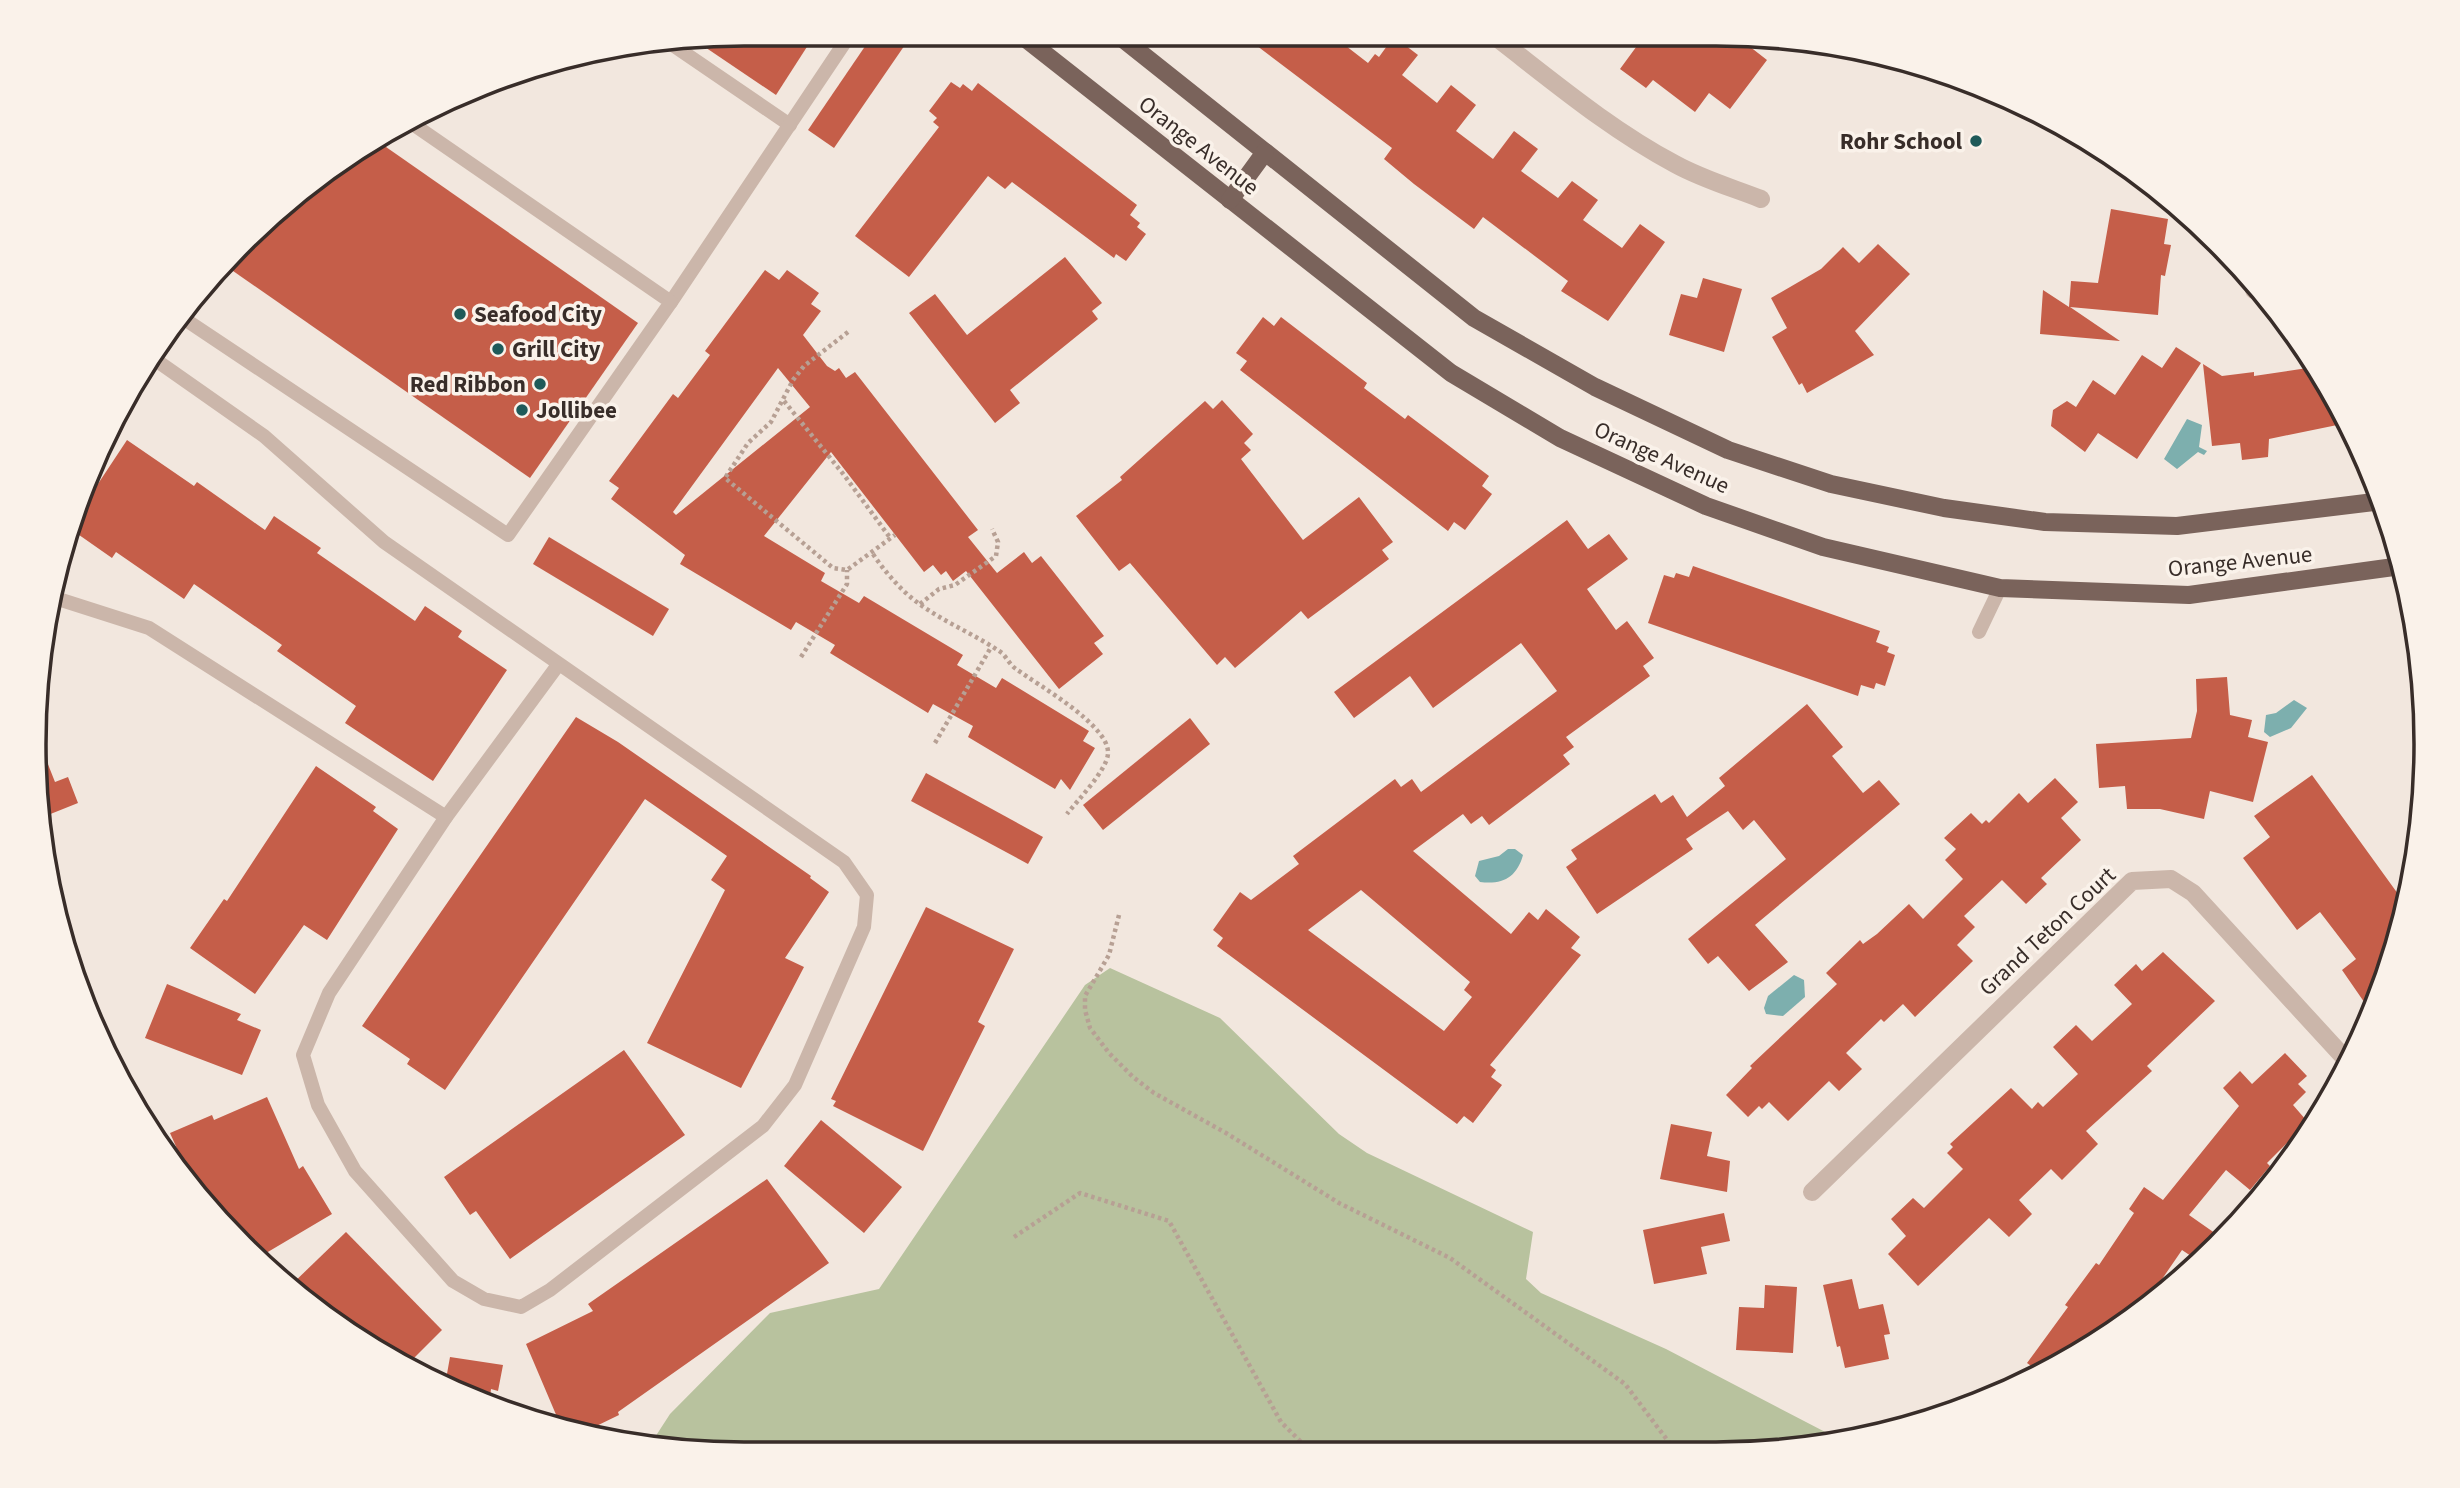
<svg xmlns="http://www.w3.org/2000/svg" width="2460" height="1488" font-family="'Source Sans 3',sans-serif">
	<rect width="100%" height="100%" fill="#f2e7de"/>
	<polygon fill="#b8c29e" points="1110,968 1220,1018 1339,1134 1367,1153 1533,1232 1526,1279 1541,1293 1666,1349 1831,1435 1831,1440 1763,1453 648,1448 670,1414 770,1313 879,1289 1085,985"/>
	<g fill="#7dafae">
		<polygon points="2187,419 2202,425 2199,447 2207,451 2204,455 2198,452 2177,469 2164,459"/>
		<polygon points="2294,700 2307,708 2291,728 2270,737 2264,732 2266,715 2276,713"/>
		<path d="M 1508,849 L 1515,849 L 1523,855 C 1517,877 1503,885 1480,882 L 1475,876 L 1479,861 L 1499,856 Z"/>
		<polygon points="1794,975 1804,980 1805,997 1783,1016 1766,1014 1764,1008 1768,996"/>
	</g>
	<g fill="#c55e49" fill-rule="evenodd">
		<polygon points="693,39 812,39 776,95"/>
		<polygon points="870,39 909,39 834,148 808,130"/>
		<polygon points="1248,39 1337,39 1368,63 1375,54 1379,57 1392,39 1397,39 1418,55 1402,75 1437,103 1451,85 1476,105 1456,131 1493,159 1514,131 1538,149 1521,171 1558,198 1572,181 1598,200 1583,220 1622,248 1640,224 1665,242 1608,321 1561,291 1568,281 1483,217 1474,229 1414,184 1384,159 1392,148"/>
		<polygon points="1642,39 1740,39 1767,60 1730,109 1709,93 1695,112 1653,80 1646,88 1620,69"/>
		<polygon points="951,82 960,88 963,84 972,91 978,83 1137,205 1130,215 1140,223 1137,227 1146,234 1126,261 1116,254 1114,258 1012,182 1005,189 988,176 909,277 855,236 939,127 933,122 937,118 929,111"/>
		<polygon points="376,140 638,323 530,478 223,264 241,242 312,180"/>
		<polygon points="2111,209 2168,219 2164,244 2171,245 2165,276 2161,275 2158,315 2070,307 2120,341 2040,334 2043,290 2069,307 2071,281 2098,283"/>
		<polygon points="1878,244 1910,274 1855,331 1874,355 1807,393 1802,383 1799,385 1772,337 1787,328 1771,298 1821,269 1843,247 1859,263"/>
		<polygon points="1065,257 1102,303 1092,311 1098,319 1010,390 1020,403 995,423 909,313 935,294 967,335"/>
		<path d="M 765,270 L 779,280 L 787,270 L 819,293 L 811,304 L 821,311 L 803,335 L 827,366 L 835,371 L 839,368 L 846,378 L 855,372 L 978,530 L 968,537 L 997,573 L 1024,552 L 1032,563 L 1041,556 L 1104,636 L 1094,643 L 1103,654 L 1059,689 L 966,571 L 953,581 L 946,571 L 941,575 L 933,565 L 924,572 L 831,452 L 764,536 L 825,573 L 821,581 L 859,603 L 864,596 L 963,655 L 957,665 L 996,688 L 1002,678 L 1089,731 L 1083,741 L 1095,748 L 1070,790 L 1061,779 L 1055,789 L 968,737 L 973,726 L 933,704 L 928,713 L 874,680 L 830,653 L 835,645 L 796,622 L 791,630 L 680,564 L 685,555 L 611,499 L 619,488 L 609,481 L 673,394 L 678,398 L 710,355 L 705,351 ZM 778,368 L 810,407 L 676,515 L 673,512 Z"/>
		<polygon points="1703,278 1742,289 1724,352 1669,335 1681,294 1697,298"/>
		<polygon points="1263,317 1274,326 1281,317 1367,383 1364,388 1405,419 1408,415 1489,476 1482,486 1492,494 1465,530 1454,522 1448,531 1240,370 1247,361 1236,353"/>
		<polygon points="2176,347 2201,363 2137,459 2098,433 2085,452 2051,426 2053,410 2067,401 2076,407 2093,380 2115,395 2142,355 2162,368"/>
		<polygon points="2203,364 2222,376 2254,372 2254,376 2314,367 2320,396 2334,393 2347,423 2269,439 2268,457 2242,460 2240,443 2212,446"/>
		<polygon points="1222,400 1253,434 1244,443 1251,450 1241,459 1303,540 1359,497 1393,542 1382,550 1389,559 1308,619 1301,611 1235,668 1225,657 1217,665 1130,563 1119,571 1076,516 1122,480 1120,477 1205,401 1213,409"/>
		<polygon points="127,440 194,486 197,482 265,530 274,516 321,548 317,553 415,621 425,606 462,631 458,637 507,670 433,781 345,723 356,706 277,651 282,645 194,584 184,599 116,552 112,558 72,530 89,505 86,502"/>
		<path d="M 1567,520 L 1588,549 L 1609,534 L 1628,559 L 1587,589 L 1616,630 L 1627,621 L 1654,658 L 1643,666 L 1650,676 L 1566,737 L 1574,747 L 1563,755 L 1570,764 L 1489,825 L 1482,816 L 1471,824 L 1463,814 L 1413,851 L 1511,934 L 1529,912 L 1538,920 L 1546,909 L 1580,937 L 1571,948 L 1581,955 L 1490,1065 L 1496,1070 L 1491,1077 L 1502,1085 L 1473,1123 L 1464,1116 L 1457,1124 L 1217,946 L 1223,938 L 1213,930 L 1240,892 L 1251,900 L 1299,864 L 1293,856 L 1395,779 L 1401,787 L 1412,779 L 1421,792 L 1557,691 L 1521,643 L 1433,708 L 1410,676 L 1354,718 L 1334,692 ZM 1361,890 L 1470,982 L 1464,990 L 1472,997 L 1444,1031 L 1308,930 Z"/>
		<polygon points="549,537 669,609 653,636 533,564"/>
		<polygon points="1693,566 1880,631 1876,642 1889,647 1887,652 1895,655 1885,686 1876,683 1874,689 1861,685 1858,696 1648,623 1664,575 1674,578 1676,573 1689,577"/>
		<polygon points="2227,677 2230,715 2252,720 2248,737 2268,742 2253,802 2210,791 2204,819 2160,809 2127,809 2125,786 2099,788 2096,744 2191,738 2197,711 2196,679"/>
		<polygon points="1807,704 1843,747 1832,756 1863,793 1879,780 1900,804 1755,925 1788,962 1749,991 1718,956 1708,964 1688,939 1786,859 1754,820 1743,830 1728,811 1686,839 1693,849 1597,914 1566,867 1577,859 1571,850 1655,794 1661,803 1673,795 1687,817 1725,786 1719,778"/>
		<polygon points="576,717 618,742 811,876 810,878 829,892 785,958 804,967 741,1088 647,1043 725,890 711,880 727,856 645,799 445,1090 407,1064 410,1059 362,1026"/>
		<polygon points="1190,718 1210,744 1103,830 1083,805"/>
		<polygon points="38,739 55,782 68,777 78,803 38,819 33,744"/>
		<polygon points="316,766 376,807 373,811 398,829 327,940 304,925 255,994 190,948 224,899 227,901"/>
		<polygon points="926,773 1043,837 1028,864 911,801"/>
		<polygon points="2312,775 2406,905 2403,928 2371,1012 2342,970 2356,959 2320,912 2297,930 2243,858 2270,837 2254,816"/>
		<polygon points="2055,778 2078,802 2061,818 2081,840 2041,878 2047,884 2026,904 2002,880 1964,916 1975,927 1957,945 1973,961 1915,1017 1903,1004 1884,1022 1881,1019 1846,1053 1862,1069 1839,1091 1829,1081 1788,1121 1769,1102 1762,1109 1759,1106 1748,1117 1726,1095 1752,1068 1750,1066 1837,984 1826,973 1860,940 1863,944 1877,934 1909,904 1923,919 1963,879 1945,860 1956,849 1944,838 1971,813 1982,824 1986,820 1989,823 2019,793 2028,803"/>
		<polygon points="926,907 1014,949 978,1022 985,1026 923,1151 833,1106 836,1101 831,1099"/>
		<polygon points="2163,952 2215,1001 2147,1066 2152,1071 2086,1131 2098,1144 2062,1180 2051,1169 2019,1200 2032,1214 2009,1237 1989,1218 1918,1286 1888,1254 1906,1236 1891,1219 1913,1198 1924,1208 1963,1169 1947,1153 1953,1147 1950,1144 2011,1088 2032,1109 2038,1102 2043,1107 2078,1074 2053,1047 2076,1025 2092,1041 2132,1004 2114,985 2136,964 2142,971"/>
		<polygon points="167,984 241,1014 237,1020 261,1030 242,1075 145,1038"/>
		<polygon points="624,1050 685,1135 510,1259 476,1211 470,1215 444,1177"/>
		<polygon points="2285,1053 2307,1076 2298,1084 2306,1092 2293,1105 2306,1120 2302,1124 2304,1126 2267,1163 2270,1166 2250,1190 2226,1170 2189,1215 2219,1236 2208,1253 2200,1262 2182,1250 2149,1298 2153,1301 2071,1360 2041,1373 2027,1363 2068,1307 2065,1305 2096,1263 2099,1265 2134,1213 2129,1209 2144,1187 2163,1200 2239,1106 2223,1088 2240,1071 2252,1084"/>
		<polygon points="267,1097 299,1169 303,1166 332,1214 256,1259 241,1246 196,1191 170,1133 212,1115 214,1120"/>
		<polygon points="821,1120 902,1187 864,1233 784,1166"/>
		<polygon points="1671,1124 1712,1132 1707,1156 1730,1161 1727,1192 1660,1179"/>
		<polygon points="767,1179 829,1263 618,1412 619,1415 586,1431 560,1424 526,1344 593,1311 588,1304"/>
		<polygon points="1724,1213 1730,1241 1701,1247 1707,1274 1654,1284 1643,1230"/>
		<polygon points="346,1232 442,1330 408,1364 312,1308 288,1288"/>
		<polygon points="1852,1279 1859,1309 1883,1304 1890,1334 1884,1335 1889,1359 1845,1368 1840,1346 1837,1347 1823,1285"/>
		<polygon points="1765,1285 1797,1287 1793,1353 1736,1350 1739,1307 1764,1308"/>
		<polygon points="450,1357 503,1365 498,1391 491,1389 489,1405 472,1401 445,1385"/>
	</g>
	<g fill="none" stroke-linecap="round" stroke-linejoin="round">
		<g stroke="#b7a094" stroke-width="4.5" stroke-dasharray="3.5 3.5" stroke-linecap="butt">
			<polyline points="848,332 804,366 793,380 771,422 748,443 725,478 833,568 847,570 895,535"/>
			<polyline points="784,401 844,475 891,539"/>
			<path d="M 873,554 C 883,569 894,582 907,594 C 935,619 972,632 1002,653 C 1007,658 1010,665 1016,669 C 1038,685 1109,725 1108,753 C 1108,769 1077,801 1067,814"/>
			<polyline points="920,604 939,589 955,585 996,556 998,542 992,529"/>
			<polyline points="801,657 847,584 847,570"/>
			<polyline points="935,743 990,649"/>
			<polyline points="1119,915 1109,955 1085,996 1085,1010 1090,1028 1109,1053 1133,1077 1154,1093 1226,1133 1339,1203 1450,1258 1625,1384 1677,1453"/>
			<polyline points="1014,1237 1080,1193 1169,1221 1281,1422 1310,1451"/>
		</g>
		<g stroke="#cbb6aa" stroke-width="14">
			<polyline points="664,39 790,125"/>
			<polyline points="671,302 847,39"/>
			<polyline points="180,316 508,535 671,302 407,120"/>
			<polyline points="150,356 264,436 384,542 844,862 867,895 864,927 795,1085 763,1126 550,1290 521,1307 484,1299 453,1281 355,1171 318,1105 303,1055 329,993 446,817 558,665"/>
			<polyline points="52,597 149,628 446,817"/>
			<polyline points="1979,632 2000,588"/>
		</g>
		<g stroke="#cbb6aa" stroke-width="18">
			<path d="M 1498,39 C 1555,83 1611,130 1675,164 C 1702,179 1733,188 1761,199"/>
			<polyline points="2254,290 2261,291"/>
			<polyline points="1812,1192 2132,881 2171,879 2193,893 2350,1064"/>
		</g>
		<g stroke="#7a635b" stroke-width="18">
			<polyline points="1026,39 1451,373 1560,438 1706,506 1823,547 2000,588 2189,595 2401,566"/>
			<polyline points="1123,39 1474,318 1595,387 1728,450 1831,484 1944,508 2045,522 2177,526 2382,501"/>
			<polyline points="1230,200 1265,152"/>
		</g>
	</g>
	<g fill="#1f5a59" stroke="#faf2ea" stroke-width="2.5">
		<circle cx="1976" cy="141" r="7"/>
		<circle cx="460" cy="314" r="7"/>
		<circle cx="498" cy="349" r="7"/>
		<circle cx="540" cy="384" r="7"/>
		<circle cx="522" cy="410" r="7"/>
	</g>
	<g text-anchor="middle" stroke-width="7" stroke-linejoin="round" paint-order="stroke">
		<g font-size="23" font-weight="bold" fill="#382d29" stroke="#faf2ea" text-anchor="start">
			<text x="1962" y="149" text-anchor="end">Rohr School</text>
			<text x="474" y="322">Seafood City</text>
			<text x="512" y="357">Grill City</text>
			<text x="526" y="392" text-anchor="end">Red Ribbon</text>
			<text x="536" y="418">Jollibee</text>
		</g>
		<g font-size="23" fill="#382d29" stroke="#faf2ea">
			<text transform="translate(1199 145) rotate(38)" y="8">Orange Avenue</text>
			<text transform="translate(1662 457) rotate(24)" y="8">Orange Avenue</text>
			<text transform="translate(2240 561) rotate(-6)" y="8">Orange Avenue</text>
			<text transform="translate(2047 931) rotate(-43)" y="8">Grand Teton Court</text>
		</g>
	</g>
	<path d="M0 0H2460V1488H0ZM744 46H1716A698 698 0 0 1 2414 744V744A698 698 0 0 1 1716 1442H744A698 698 0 0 1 46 744V744A698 698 0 0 1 744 46Z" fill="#faf2ea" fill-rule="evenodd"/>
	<path fill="none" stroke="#382d29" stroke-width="3.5" d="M744 46H1716A698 698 0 0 1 2414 744V744A698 698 0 0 1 1716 1442H744A698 698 0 0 1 46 744V744A698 698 0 0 1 744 46Z"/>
</svg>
